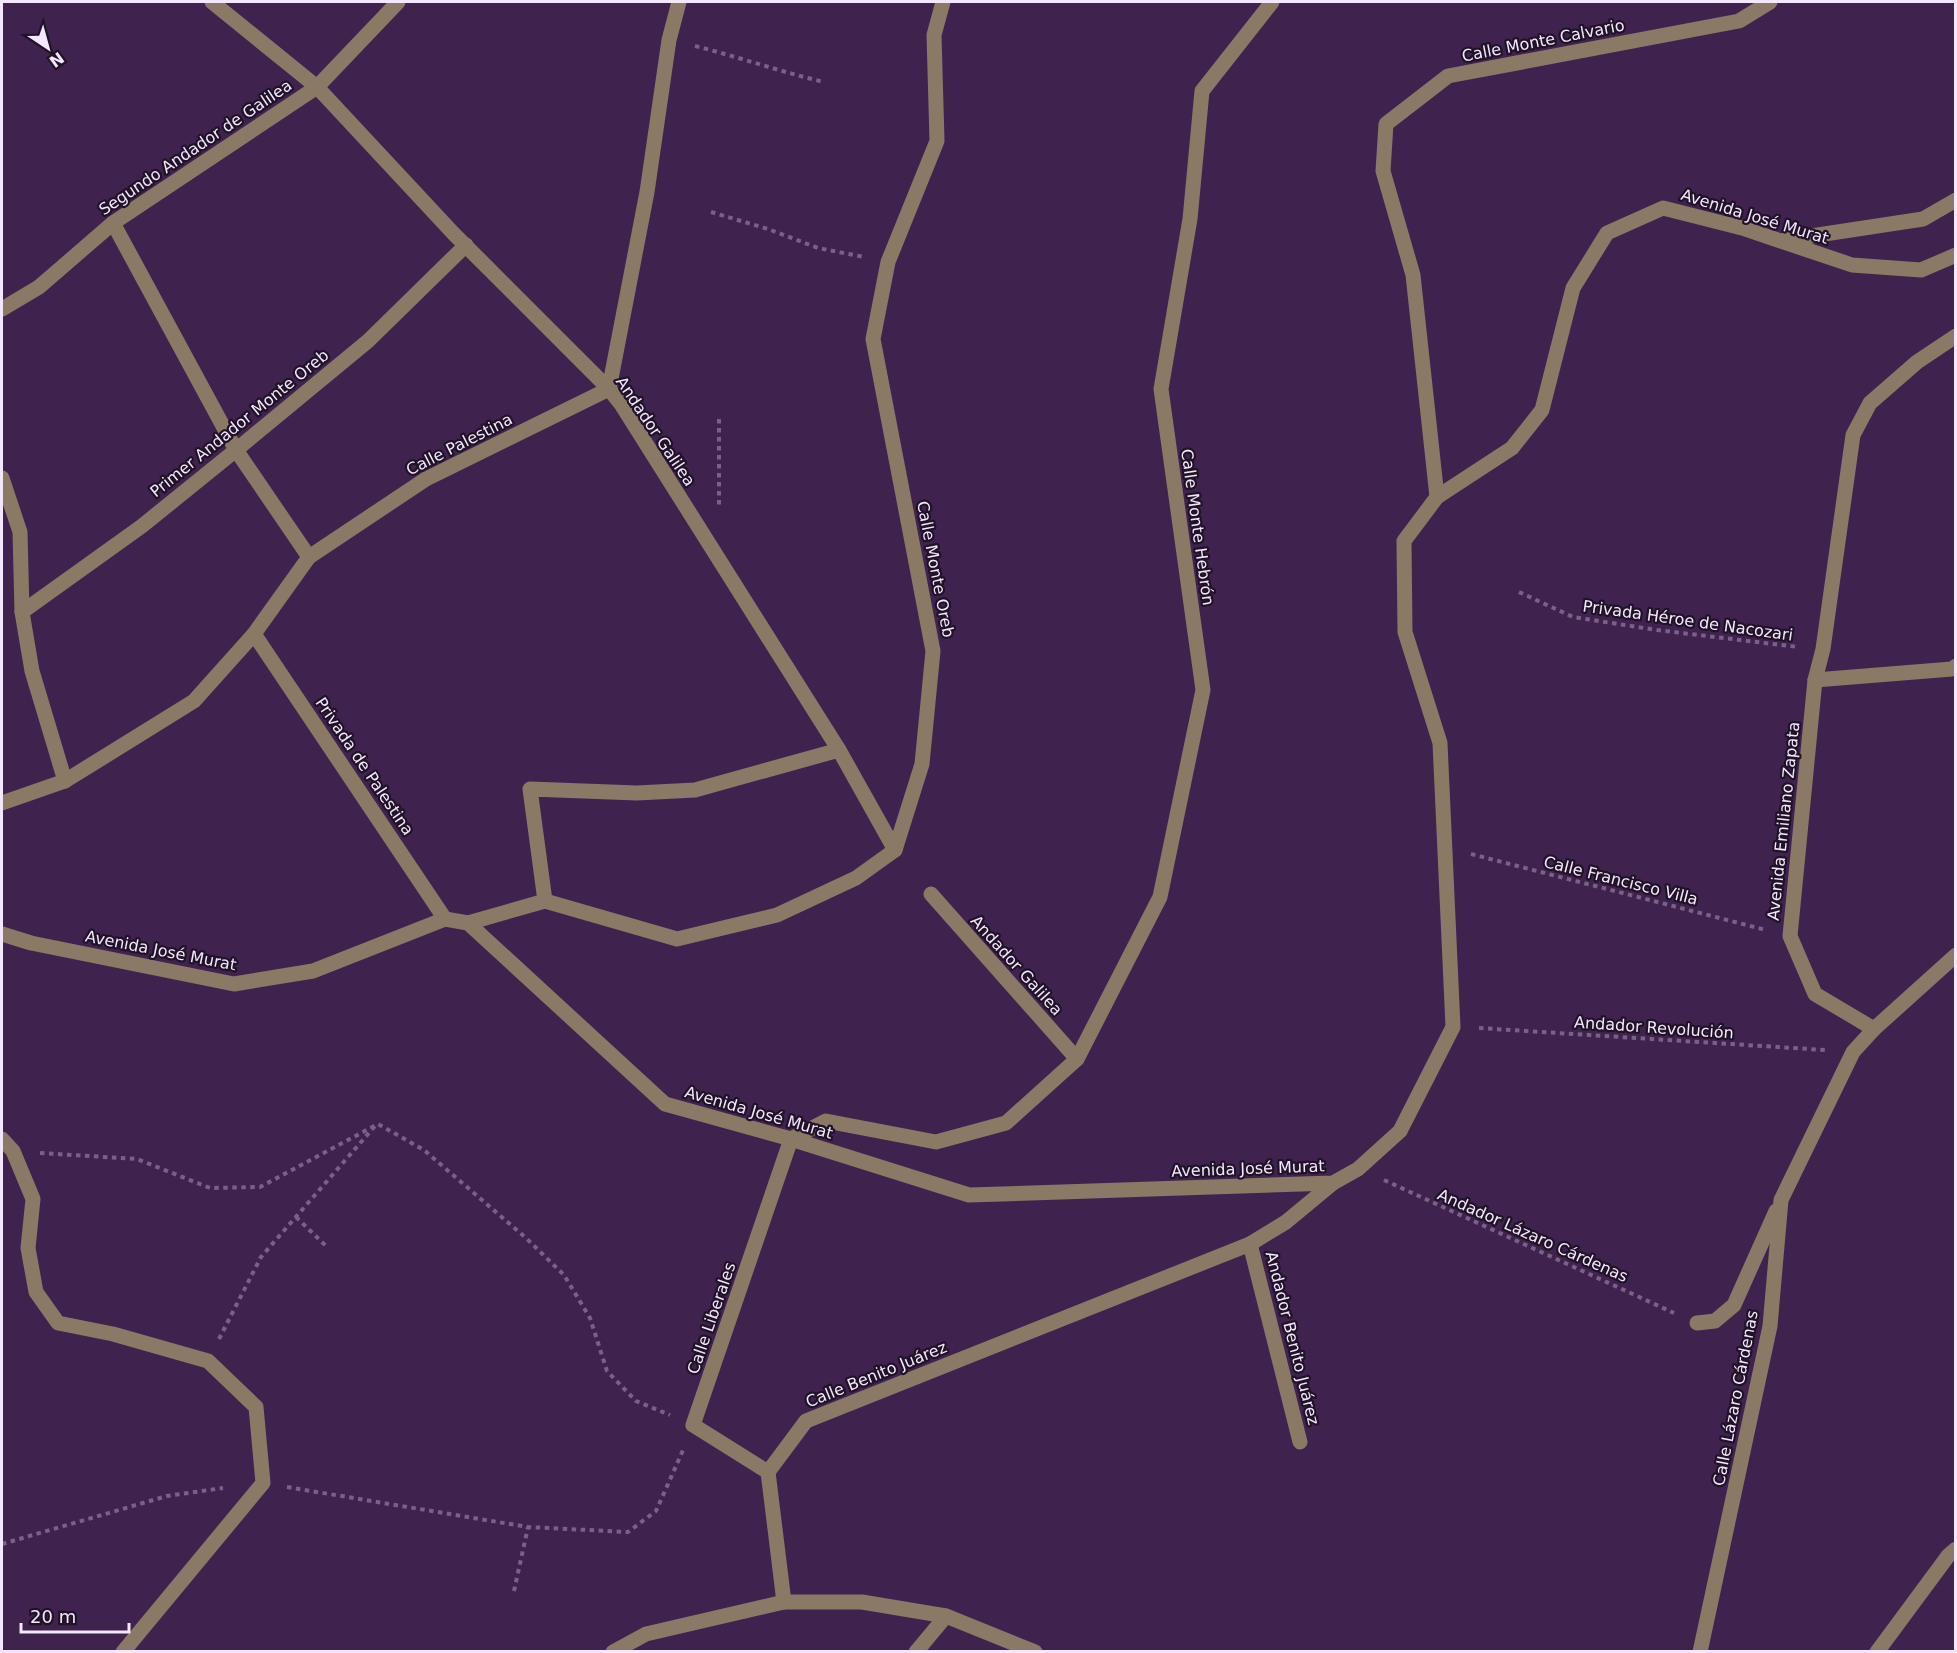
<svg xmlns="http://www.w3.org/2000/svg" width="1957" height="1653" font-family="'DejaVu Sans',sans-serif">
	<rect width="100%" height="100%" fill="#40224f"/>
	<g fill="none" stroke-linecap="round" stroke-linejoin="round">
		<g stroke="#7a6186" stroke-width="4" stroke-dasharray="4.5 4.5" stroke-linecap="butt">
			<path d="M 695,46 C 739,57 781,72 824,82"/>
			<polyline points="711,212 768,229 818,248 864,257"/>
			<polyline points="719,419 719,508"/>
			<polyline points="1519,592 1573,617 1657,630 1798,647"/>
			<polyline points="1471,854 1766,930"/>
			<polyline points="1479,1028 1825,1050"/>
			<polyline points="40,1153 137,1159 210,1188 260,1187 378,1124 424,1150 526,1238 564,1275 590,1318 607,1371 636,1401 670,1415"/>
			<polyline points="1384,1180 1674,1313"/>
			<polyline points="296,1217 328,1248"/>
			<polyline points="219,1339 261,1257 375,1126"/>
			<polyline points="287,1487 528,1527 628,1532 656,1511 684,1448"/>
			<polyline points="2,1544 167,1496 223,1488"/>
			<polyline points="514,1591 528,1527"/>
		</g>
		<g stroke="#8a7964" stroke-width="15">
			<polyline points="212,2 317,87 453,233 609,389 621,404 839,750 895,850"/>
			<polyline points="113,223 236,450 309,557"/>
			<polyline points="1785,240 1923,219 1956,200"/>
			<polyline points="2,309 39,287 113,223 317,87 398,2"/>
			<polyline points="1956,336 1917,362 1870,403 1853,435 1823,649 1815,680 1790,936 1815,994 1874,1029 1956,955"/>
			<polyline points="2,478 20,532 22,612 32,671 65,781"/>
			<polyline points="1437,497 1413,275 1383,171 1386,124 1448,76 1739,21 1770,2"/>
			<polyline points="22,612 142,526 236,450 368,341 466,245"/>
			<polyline points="254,634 445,919"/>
			<polyline points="1815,680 1952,669 1956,666"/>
			<polyline points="2,803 65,781 194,701 254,634 309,557 426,479 609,389 647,192 669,40 679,2"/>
			<polyline points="931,894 1077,1059"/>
			<polyline points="545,901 677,939 777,915 856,878 895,850 922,764 933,651 873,339 888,262 937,141 934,35 943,2"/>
			<polyline points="545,901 530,789 637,793 695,790 839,750"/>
			<polyline points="468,923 545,901"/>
			<polyline points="2,934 31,943 234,984 313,971 445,919 468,923 665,1104 791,1139 969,1195 1333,1183 1358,1169 1400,1131 1453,1027 1440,743 1405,632 1404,541 1437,497 1512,448 1542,410 1573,288 1607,233 1663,208 1742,228 1852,265 1921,270 1956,255"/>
			<polyline points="2,1139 13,1151 33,1199 28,1248 36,1292 58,1323 113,1334 208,1361 256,1407 263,1483 123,1652"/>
			<polyline points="1250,1244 1300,1442"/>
			<polyline points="1697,1323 1715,1321 1734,1305 1776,1211"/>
			<polyline points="768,1472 693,1425 791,1139 826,1121 936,1142 1006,1123 1077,1059 1160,897 1203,690 1161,389 1190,219 1202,91 1272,2"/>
			<polyline points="613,1652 646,1634 784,1602"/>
			<polyline points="916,1652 946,1616"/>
			<polyline points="1035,1652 946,1616 862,1602 784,1602 768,1472 806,1421 1250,1244 1286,1222 1333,1183"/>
			<polyline points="1700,1652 1770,1326 1781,1200 1853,1052 1874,1029"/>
			<polyline points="1877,1652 1948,1556 1956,1549"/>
		</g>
	</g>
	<g text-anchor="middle" stroke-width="4.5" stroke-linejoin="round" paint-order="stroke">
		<g font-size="16" fill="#f4e6fc" stroke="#201327">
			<text transform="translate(1543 40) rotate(-11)" y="6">Calle Monte Calvario</text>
			<text transform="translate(195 147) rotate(-34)" y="6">Segundo Andador de Galilea</text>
			<text transform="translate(1755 216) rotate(17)" y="6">Avenida José Murat</text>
			<text transform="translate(239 423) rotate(-39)" y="6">Primer Andador Monte Oreb</text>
			<text transform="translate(656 431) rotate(56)" y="6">Andador Galilea</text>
			<text transform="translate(459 444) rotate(-27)" y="6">Calle Palestina</text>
			<text transform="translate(1198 527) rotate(82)" y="6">Calle Monte Hebrón</text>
			<text transform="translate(936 569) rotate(79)" y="6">Calle Monte Oreb</text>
			<text transform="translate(1688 620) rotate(8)" y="6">Privada Héroe de Nacozari</text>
			<text transform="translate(365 766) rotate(56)" y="6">Privada de Palestina</text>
			<text transform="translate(1783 821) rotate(-84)" y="6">Avenida Emiliano Zapata</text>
			<text transform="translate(1621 880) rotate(14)" y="6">Calle Francisco Villa</text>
			<text transform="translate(161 950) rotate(11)" y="6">Avenida José Murat</text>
			<text transform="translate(1017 965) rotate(48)" y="6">Andador Galilea</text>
			<text transform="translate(1654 1027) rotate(4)" y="6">Andador Revolución</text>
			<text transform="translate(759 1112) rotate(16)" y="6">Avenida José Murat</text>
			<text transform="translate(1248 1168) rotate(-2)" y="6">Avenida José Murat</text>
			<text transform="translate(1533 1235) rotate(24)" y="6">Andador Lázaro Cárdenas</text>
			<text transform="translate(711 1318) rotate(-71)" y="6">Calle Liberales</text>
			<text transform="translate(1293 1338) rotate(76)" y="6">Andador Benito Juárez</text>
			<text transform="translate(876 1374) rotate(-22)" y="6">Calle Benito Juárez</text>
			<text transform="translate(1735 1398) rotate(-79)" y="6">Calle Lázaro Cárdenas</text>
		</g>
	</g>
	<rect width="1957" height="1653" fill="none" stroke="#f4e6fc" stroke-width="6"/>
	<g transform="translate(48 48) rotate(144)" stroke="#201327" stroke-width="4.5" paint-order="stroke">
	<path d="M0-4.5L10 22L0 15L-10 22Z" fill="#f4e6fc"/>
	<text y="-9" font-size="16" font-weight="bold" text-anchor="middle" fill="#f4e6fc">N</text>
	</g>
	<path d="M21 1623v9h108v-9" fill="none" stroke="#f4e6fc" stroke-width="3"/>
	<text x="30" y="1623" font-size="18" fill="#f4e6fc" stroke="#201327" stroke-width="4.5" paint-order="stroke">20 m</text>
</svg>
